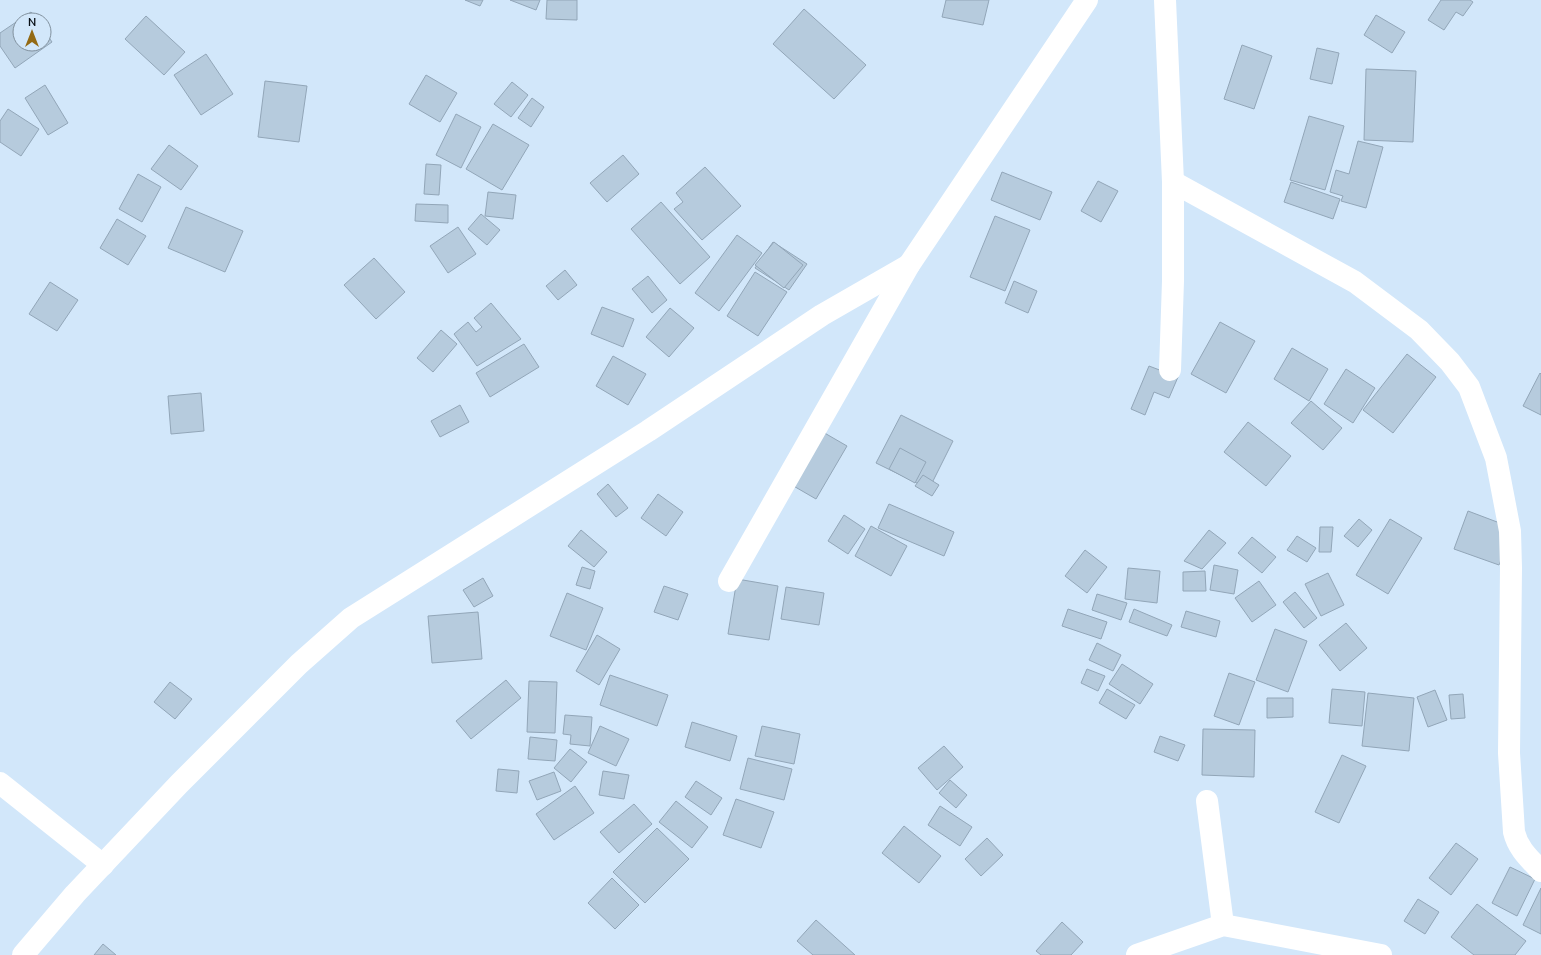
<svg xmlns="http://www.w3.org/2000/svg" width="1541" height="955" font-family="'Nunito Sans',sans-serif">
	<rect width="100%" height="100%" fill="#d2e7fa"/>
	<g fill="#b6cbdd" stroke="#92a6b8">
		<polygon points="465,0 483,0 480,6"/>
		<polygon points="510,0 540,0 536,10"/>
		<polygon points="547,0 577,0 577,20 546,19"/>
		<polygon points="946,0 989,0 983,25 942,17"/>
		<polygon points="1441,0 1470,0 1473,2 1463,16 1456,12 1444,30 1428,20"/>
		<polygon points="804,9 866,65 834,99 773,44"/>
		<polygon points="31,12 37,20 20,20 20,44 44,44 44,30 52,42 15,68 0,46 0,33"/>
		<polygon points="1376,15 1405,32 1392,53 1364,35"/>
		<polygon points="146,16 185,52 164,75 125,39"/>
		<polygon points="1242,45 1272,56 1254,109 1224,99"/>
		<polygon points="1317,48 1339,53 1332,84 1310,79"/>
		<polygon points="206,54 233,94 201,115 174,75"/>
		<polygon points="1366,69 1416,71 1413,142 1364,140"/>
		<polygon points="426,75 457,93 440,122 409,104"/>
		<polygon points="265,81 307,86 299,142 258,137"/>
		<polygon points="512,82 528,95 511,117 494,104"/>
		<polygon points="45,85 68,123 48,135 25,98"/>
		<polygon points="532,98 544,107 531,127 518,118"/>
		<polygon points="8,109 39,129 21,156 0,142 0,121"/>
		<polygon points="456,114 481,127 461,168 436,155"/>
		<polygon points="1309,116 1344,126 1325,190 1290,180"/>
		<polygon points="493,124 529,145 502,190 466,169"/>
		<polygon points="1358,141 1383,147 1366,208 1341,201 1343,196 1330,192 1336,170 1349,174"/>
		<polygon points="169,145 198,166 181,190 151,169"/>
		<polygon points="623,155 639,174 607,202 590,183"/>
		<polygon points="426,164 441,165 439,195 424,194"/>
		<polygon points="705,167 741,206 702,240 674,209 683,202 676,193"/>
		<polygon points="1002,172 1052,192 1040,220 991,200"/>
		<polygon points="138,174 161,187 142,222 119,209"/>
		<polygon points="1098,181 1118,191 1101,222 1081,211"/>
		<polygon points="1291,182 1340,199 1333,219 1284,202"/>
		<polygon points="488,192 516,195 513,219 485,216"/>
		<polygon points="661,202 710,257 680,284 631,229"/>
		<polygon points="416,204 448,205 448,223 415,221"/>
		<polygon points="186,207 243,231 225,272 168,248"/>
		<polygon points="481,214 500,230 487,245 468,229"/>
		<polygon points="995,216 1030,230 1005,291 970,277"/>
		<polygon points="117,219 146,236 128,265 100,248"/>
		<polygon points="458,227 476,254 448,273 430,246"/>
		<polygon points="737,235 762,253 719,311 695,293"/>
		<polygon points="773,242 807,264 789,290 755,268"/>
		<polygon points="774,242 803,265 784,288 755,265"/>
		<polygon points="374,258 405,292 376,319 344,285"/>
		<polygon points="565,270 577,285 558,300 546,286"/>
		<polygon points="755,272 787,292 758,336 727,316"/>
		<polygon points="648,276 667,300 652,313 632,289"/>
		<polygon points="1014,281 1037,291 1028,313 1005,303"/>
		<polygon points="50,282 78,300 57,331 29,314"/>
		<polygon points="491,303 521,339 477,366 454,334 468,322 476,332 482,327 474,318"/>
		<polygon points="602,307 634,319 623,347 591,334"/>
		<polygon points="670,308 694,328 669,357 646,337"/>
		<polygon points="1220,322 1255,341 1226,393 1191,374"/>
		<polygon points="441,330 457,344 433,372 417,358"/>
		<polygon points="524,344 539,367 490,397 476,373"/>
		<polygon points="1292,348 1328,369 1309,401 1274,379"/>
		<polygon points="1407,354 1436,377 1393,433 1363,410"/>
		<polygon points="613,356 646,374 628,405 596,386"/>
		<polygon points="1149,366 1178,377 1169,398 1154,392 1145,415 1131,409"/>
		<polygon points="1346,369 1375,388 1353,423 1324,404"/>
		<polygon points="1540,373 1541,374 1541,415 1523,406"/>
		<polygon points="201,393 204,431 171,434 168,396"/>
		<polygon points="1311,401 1342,428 1323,450 1291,423"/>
		<polygon points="460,405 469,422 440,437 431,421"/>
		<polygon points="901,415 953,441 929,489 876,463"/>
		<polygon points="1248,422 1291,456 1266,486 1224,452"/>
		<polygon points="809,424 847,446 816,499 778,477"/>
		<polygon points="900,448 926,462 915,483 889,469"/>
		<polygon points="923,475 939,485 932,496 915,486"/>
		<polygon points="608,484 628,508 616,517 597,494"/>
		<polygon points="658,494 683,512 666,536 641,518"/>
		<polygon points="889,504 954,532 944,556 878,528"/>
		<polygon points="1468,511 1513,528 1499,565 1454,549"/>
		<polygon points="844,515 865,529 848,554 828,541"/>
		<polygon points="1359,519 1372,530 1358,547 1344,536"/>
		<polygon points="1390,519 1422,538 1388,594 1356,575"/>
		<polygon points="871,526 907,546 891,576 855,556"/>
		<polygon points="1320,527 1333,527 1331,552 1319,552"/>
		<polygon points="581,530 607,552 594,567 568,546"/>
		<polygon points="1209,530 1226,543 1202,569 1184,561"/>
		<polygon points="1297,536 1316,548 1307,562 1287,550"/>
		<polygon points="1252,537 1276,557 1262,573 1238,553"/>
		<polygon points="1085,550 1107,567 1087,593 1065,576"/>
		<polygon points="1214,565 1238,570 1234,594 1210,590"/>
		<polygon points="582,567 595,571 590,589 576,585"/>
		<polygon points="1128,568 1160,571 1157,603 1125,599"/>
		<polygon points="1205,571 1206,591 1183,591 1183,572"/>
		<polygon points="1328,573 1344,605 1321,616 1305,584"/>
		<polygon points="483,578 493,596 474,607 463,590"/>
		<polygon points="737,579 778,586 769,640 728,634"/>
		<polygon points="1259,581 1276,605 1252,622 1235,598"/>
		<polygon points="664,586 688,594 678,620 654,612"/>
		<polygon points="786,587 824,593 819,625 781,619"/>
		<polygon points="1295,592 1317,618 1304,628 1283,602"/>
		<polygon points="567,593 603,608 586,650 550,636"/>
		<polygon points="1097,594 1127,603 1121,620 1092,610"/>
		<polygon points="1068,609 1107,622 1101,639 1062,626"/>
		<polygon points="1134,609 1172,625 1167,636 1129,622"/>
		<polygon points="1186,611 1220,621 1216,637 1181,627"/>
		<polygon points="478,612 482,659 432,663 428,616"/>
		<polygon points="1346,623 1367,648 1340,671 1319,645"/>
		<polygon points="1275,629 1307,641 1288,692 1256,680"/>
		<polygon points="597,635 620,649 599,685 576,671"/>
		<polygon points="1097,643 1121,655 1113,671 1089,660"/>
		<polygon points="1122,664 1153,684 1140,704 1109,684"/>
		<polygon points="1087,669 1105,676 1098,691 1081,683"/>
		<polygon points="1229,673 1255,682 1239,725 1214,716"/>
		<polygon points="610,675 668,695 657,726 600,705"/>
		<polygon points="506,680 521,698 471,739 456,721"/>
		<polygon points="529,681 557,682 555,733 527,732"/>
		<polygon points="170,682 192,699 175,719 154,702"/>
		<polygon points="1107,689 1135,705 1126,719 1099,703"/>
		<polygon points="1332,689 1365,692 1362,726 1329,723"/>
		<polygon points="1435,690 1447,720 1428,727 1417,697"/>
		<polygon points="1368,693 1414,698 1409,751 1362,746"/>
		<polygon points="1463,694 1465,718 1451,719 1449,695"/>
		<polygon points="1267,698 1293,698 1293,717 1267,718"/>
		<polygon points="565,715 592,717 590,746 570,744 571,735 563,734"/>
		<polygon points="692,722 737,736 730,761 685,747"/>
		<polygon points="600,726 629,739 616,766 588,753"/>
		<polygon points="762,726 800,734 794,764 755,756"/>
		<polygon points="1203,729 1255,730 1254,777 1202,775"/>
		<polygon points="1160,736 1185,745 1178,761 1154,752"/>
		<polygon points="530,737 557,740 555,761 528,759"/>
		<polygon points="944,746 963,767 937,790 918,768"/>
		<polygon points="570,749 587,762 571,782 554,768"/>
		<polygon points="1342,755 1366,766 1339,823 1315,812"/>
		<polygon points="748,758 792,769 784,800 740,789"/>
		<polygon points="498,769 519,771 517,793 496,791"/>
		<polygon points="603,771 629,775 624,799 599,795"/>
		<polygon points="554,772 561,791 537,800 529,781"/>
		<polygon points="950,780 967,795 956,808 939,793"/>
		<polygon points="696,781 722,798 711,815 685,797"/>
		<polygon points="575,786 594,813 554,840 536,814"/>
		<polygon points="736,799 774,812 761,848 723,835"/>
		<polygon points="676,801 708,827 692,848 659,822"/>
		<polygon points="634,804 652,824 619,853 600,832"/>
		<polygon points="940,806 972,827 960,846 928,825"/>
		<polygon points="904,826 941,856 919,883 882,853"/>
		<polygon points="657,828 689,859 645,903 613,872"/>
		<polygon points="987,838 1003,855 981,876 965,859"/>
		<polygon points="1456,843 1478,859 1451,895 1429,878"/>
		<polygon points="1510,867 1535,879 1517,916 1492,903"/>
		<polygon points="612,878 639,905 615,929 588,903"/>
		<polygon points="1541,888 1541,934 1523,925"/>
		<polygon points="1418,899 1439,912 1425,934 1404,921"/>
		<polygon points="1477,904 1526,941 1515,955 1474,955 1451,937"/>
		<polygon points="816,920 855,955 813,955 797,941"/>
		<polygon points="1062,922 1083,942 1071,955 1041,955 1036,951"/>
		<polygon points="103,944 116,955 94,955"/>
	</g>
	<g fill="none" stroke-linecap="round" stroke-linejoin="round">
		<g stroke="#fff" stroke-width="22">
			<polyline points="1165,0 1173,182 1173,281 1170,370"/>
			<path d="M 1173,182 L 1355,282 L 1419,330 L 1450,362 L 1469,387 L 1496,458 L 1510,531 L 1511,568 L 1509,753 L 1514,832 C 1518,849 1530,859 1541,871"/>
			<polyline points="729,581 909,265 1087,0"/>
			<polyline points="0,783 103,865"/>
			<polyline points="1207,801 1223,925"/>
			<polyline points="23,955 75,894 179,784 299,664 351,618 648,431 822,315 909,265"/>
			<polyline points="1137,955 1223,925 1381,955"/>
		</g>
	</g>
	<g transform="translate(32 32)"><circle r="19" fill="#d2e7fa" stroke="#81919e"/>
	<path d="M0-3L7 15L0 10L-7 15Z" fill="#936a14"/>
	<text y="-6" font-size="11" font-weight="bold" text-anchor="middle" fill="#080f15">N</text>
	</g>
</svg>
